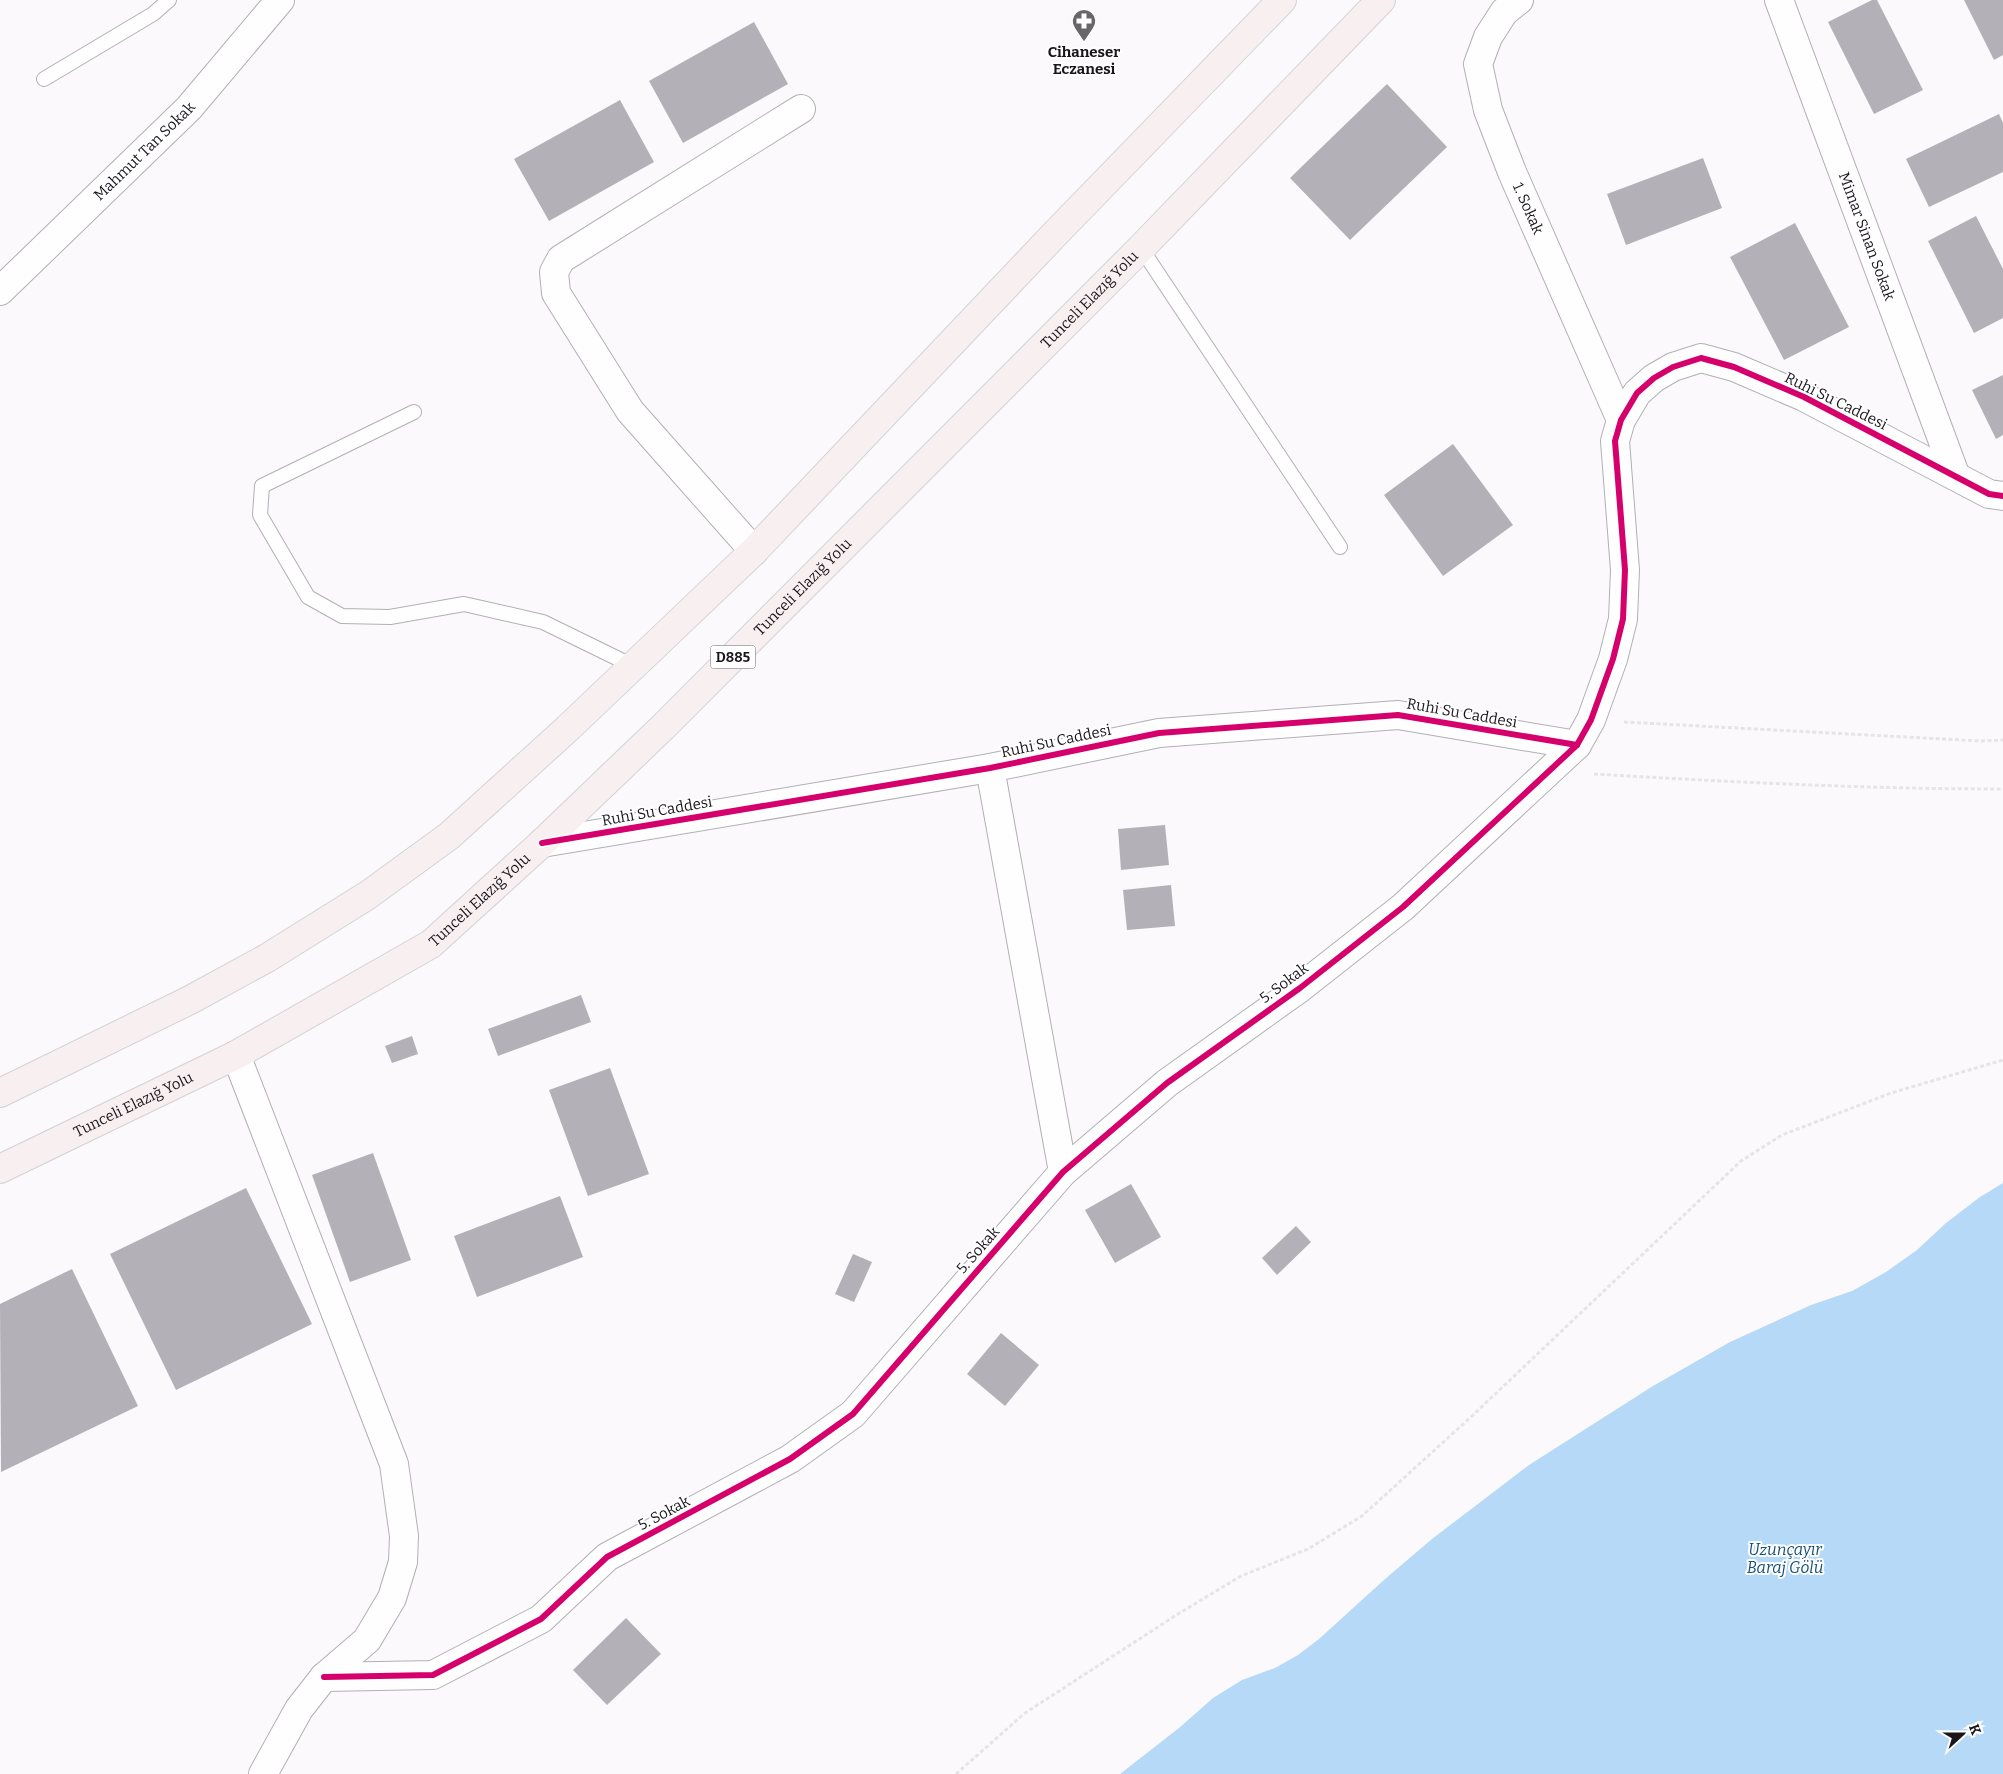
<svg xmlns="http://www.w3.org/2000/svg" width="2003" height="1774" font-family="Bitter,serif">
	<rect width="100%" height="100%" fill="#fbf9fc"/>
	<polygon fill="#b6d9f7" points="2003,1183 2003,1774 1120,1774 1179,1728 1213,1698 1242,1680 1275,1668 1298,1655 1319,1639 1385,1579 1432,1539 1529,1465 1653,1386 1730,1342 1811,1305 1852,1291 1886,1272 1917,1250 1946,1223 1980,1197"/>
	<g fill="#b3b1b7">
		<polygon points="1872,0 1877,0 1923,90 1874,114 1828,22"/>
		<polygon points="1964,0 2003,0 2003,55 1994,60"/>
		<polygon points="754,22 788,84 683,143 649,81"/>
		<polygon points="1387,84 1447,147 1350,240 1290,178"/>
		<polygon points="620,100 654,162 549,221 514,159"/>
		<polygon points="1999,114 2003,123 2003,172 1929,207 1906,159"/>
		<polygon points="1703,158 1722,208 1626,245 1607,194"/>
		<polygon points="1976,216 2003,269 2003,318 1974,333 1928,241"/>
		<polygon points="1795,223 1849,327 1784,360 1730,257"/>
		<polygon points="2003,375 2003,435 1996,439 1972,390"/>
		<polygon points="1453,444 1513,525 1443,576 1384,495"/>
		<polygon points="1165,825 1169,865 1121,870 1118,829"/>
		<polygon points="1171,885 1175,926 1127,930 1123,890"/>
		<polygon points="581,995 591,1022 498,1056 488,1029"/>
		<polygon points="412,1036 418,1054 392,1063 385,1046"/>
		<polygon points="610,1068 649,1174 588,1196 549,1090"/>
		<polygon points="373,1153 411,1260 350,1282 312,1175"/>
		<polygon points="1131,1184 1161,1237 1115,1263 1085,1210"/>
		<polygon points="246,1188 312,1324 176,1390 110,1254"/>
		<polygon points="560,1196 583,1257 477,1297 454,1236"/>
		<polygon points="1296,1226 1311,1242 1277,1275 1262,1258"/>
		<polygon points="853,1254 872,1262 854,1302 835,1294"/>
		<polygon points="72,1269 138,1406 1,1472 0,1304"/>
		<polygon points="1001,1333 1039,1365 1005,1406 967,1374"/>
		<polygon points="626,1618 661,1654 607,1705 573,1670"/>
	</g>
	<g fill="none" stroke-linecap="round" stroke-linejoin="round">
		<g stroke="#b3afb4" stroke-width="16">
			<g id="service">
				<polyline points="44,79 153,14 169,0"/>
				<polyline points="1141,248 1340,547"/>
				<polyline points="414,412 262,486 260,515 308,597 342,616 390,617 464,604 543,622 633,666"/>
			</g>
		</g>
		<g stroke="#b3afb4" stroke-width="30">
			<g id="minor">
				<path id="s1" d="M 1519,0 L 1504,12 L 1488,37 L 1478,64 L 1488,110 L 1512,172 L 1621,420"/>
				<path id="s2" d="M 1779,0 L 1955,474"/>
				<path id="s3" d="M 0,291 L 189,108 L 280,0"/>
				<polyline points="754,551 630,411 556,293 554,272 561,259 801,109"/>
				<polyline points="990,768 1063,1172"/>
				<polyline points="542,843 990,768 1159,733 1398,715 1577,745"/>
				<polyline points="236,1055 394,1464 404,1536 403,1562 392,1598 367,1640 324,1677 299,1709 263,1774"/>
				<polyline points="324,1677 433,1675 541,1619 607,1557 790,1459 853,1414 1063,1172 1167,1083 1300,988 1403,907 1577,745 1591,720 1613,659 1623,619 1625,570 1615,441 1621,420 1637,393 1654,378 1673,367 1701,358 1734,367 1804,397 1989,494 2003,496"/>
			</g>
		</g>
		<g stroke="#d4d2d6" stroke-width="30">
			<g id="primary">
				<polyline points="0,1093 190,1000 267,958 368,895 449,836 567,729 754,551 1053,236 1282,0"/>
				<path id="s4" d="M 0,1169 L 236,1055 L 431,944 L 542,843 L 663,727 L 1141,248 L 1381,0"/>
			</g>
		</g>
		<g stroke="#e5e5e5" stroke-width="3" stroke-dasharray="4 2.5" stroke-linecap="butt">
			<polyline points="1624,722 1981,741 2003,740"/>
			<path d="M 1594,774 C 1730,782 1867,789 2003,789"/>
			<polyline points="956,1774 1025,1713 1178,1614 1241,1576 1308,1549 1362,1516 1472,1416 1741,1161 1782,1135 1891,1093 2003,1060"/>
		</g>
		<use href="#service" stroke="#fefeff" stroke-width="14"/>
		<use href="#minor" stroke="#fefeff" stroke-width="28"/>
		<use href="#primary" stroke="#f7eff0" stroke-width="28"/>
		<g stroke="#fff" stroke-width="9">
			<g id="cycleway">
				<polyline points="542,843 990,768 1159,733 1398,715 1577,745"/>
				<polyline points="324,1677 433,1675 541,1619 607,1557 790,1459 853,1414 1063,1172 1167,1083 1300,988 1403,907 1577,745 1591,720 1613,659 1623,619 1625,570 1615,441 1621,420 1637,393 1654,378 1673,367 1701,358 1734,367 1804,397 1989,494 2003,496"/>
			</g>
		</g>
		<use href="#cycleway" stroke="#d6006c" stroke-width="6"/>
	</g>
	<defs>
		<g id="pharmacy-pin" transform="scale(1.25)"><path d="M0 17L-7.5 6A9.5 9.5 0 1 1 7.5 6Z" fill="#69656b" stroke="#fff"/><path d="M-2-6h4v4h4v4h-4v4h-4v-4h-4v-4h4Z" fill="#fff"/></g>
	</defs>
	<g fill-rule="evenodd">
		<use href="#pharmacy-pin" x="1084" y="21"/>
	</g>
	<g text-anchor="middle" stroke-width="4" stroke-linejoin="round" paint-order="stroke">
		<rect fill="#fff" stroke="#5f5b61" stroke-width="1" x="710.5" y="645.5" width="45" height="23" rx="4"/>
		<g font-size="14" font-weight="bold" fill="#1a151d">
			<text x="733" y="662">D885</text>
		</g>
		<g font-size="15" font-weight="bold" fill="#1a151d" stroke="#fff">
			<text x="1084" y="57">Cihaneser<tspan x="1084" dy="17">Eczanesi</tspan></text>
		</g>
		<g font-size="15" fill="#1a151d" stroke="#fff">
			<text dy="5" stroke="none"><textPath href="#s3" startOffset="201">Mahmut Tan Sokak</textPath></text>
			<text dy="5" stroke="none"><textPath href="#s1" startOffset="231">1. Sokak</textPath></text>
			<text dy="5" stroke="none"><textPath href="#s2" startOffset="252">Mimar Sinan Sokak</textPath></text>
			<text dy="5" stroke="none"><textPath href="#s4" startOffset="1408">Tunceli Elazığ Yolu</textPath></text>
			<text transform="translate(1836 401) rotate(26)" y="5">Ruhi Su Caddesi</text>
			<text dy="5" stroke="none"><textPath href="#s4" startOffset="1002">Tunceli Elazığ Yolu</textPath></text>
			<text transform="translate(1462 713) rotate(10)" y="5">Ruhi Su Caddesi</text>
			<text transform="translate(1056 741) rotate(-12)" y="5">Ruhi Su Caddesi</text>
			<text transform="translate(657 811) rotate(-10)" y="5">Ruhi Su Caddesi</text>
			<text dy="5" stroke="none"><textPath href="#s4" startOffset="552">Tunceli Elazığ Yolu</textPath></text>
			<text transform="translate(1284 983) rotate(-37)" y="5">5. Sokak</text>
			<text dy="5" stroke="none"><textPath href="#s4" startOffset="148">Tunceli Elazığ Yolu</textPath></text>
			<text transform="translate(978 1250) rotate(-49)" y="5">5. Sokak</text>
			<text transform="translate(664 1513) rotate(-28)" y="5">5. Sokak</text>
		</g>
		<g font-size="16" font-style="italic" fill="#185279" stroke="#fff">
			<text x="1785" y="1555">Uzunçayır<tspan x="1785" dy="18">Baraj Gölü</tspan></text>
		</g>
	</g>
	<g transform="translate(1963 1734) rotate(69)" stroke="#ffffff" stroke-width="4" paint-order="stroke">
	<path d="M0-4L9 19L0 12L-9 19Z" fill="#1a151d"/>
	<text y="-8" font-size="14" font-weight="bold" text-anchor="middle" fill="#1a151d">K</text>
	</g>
</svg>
